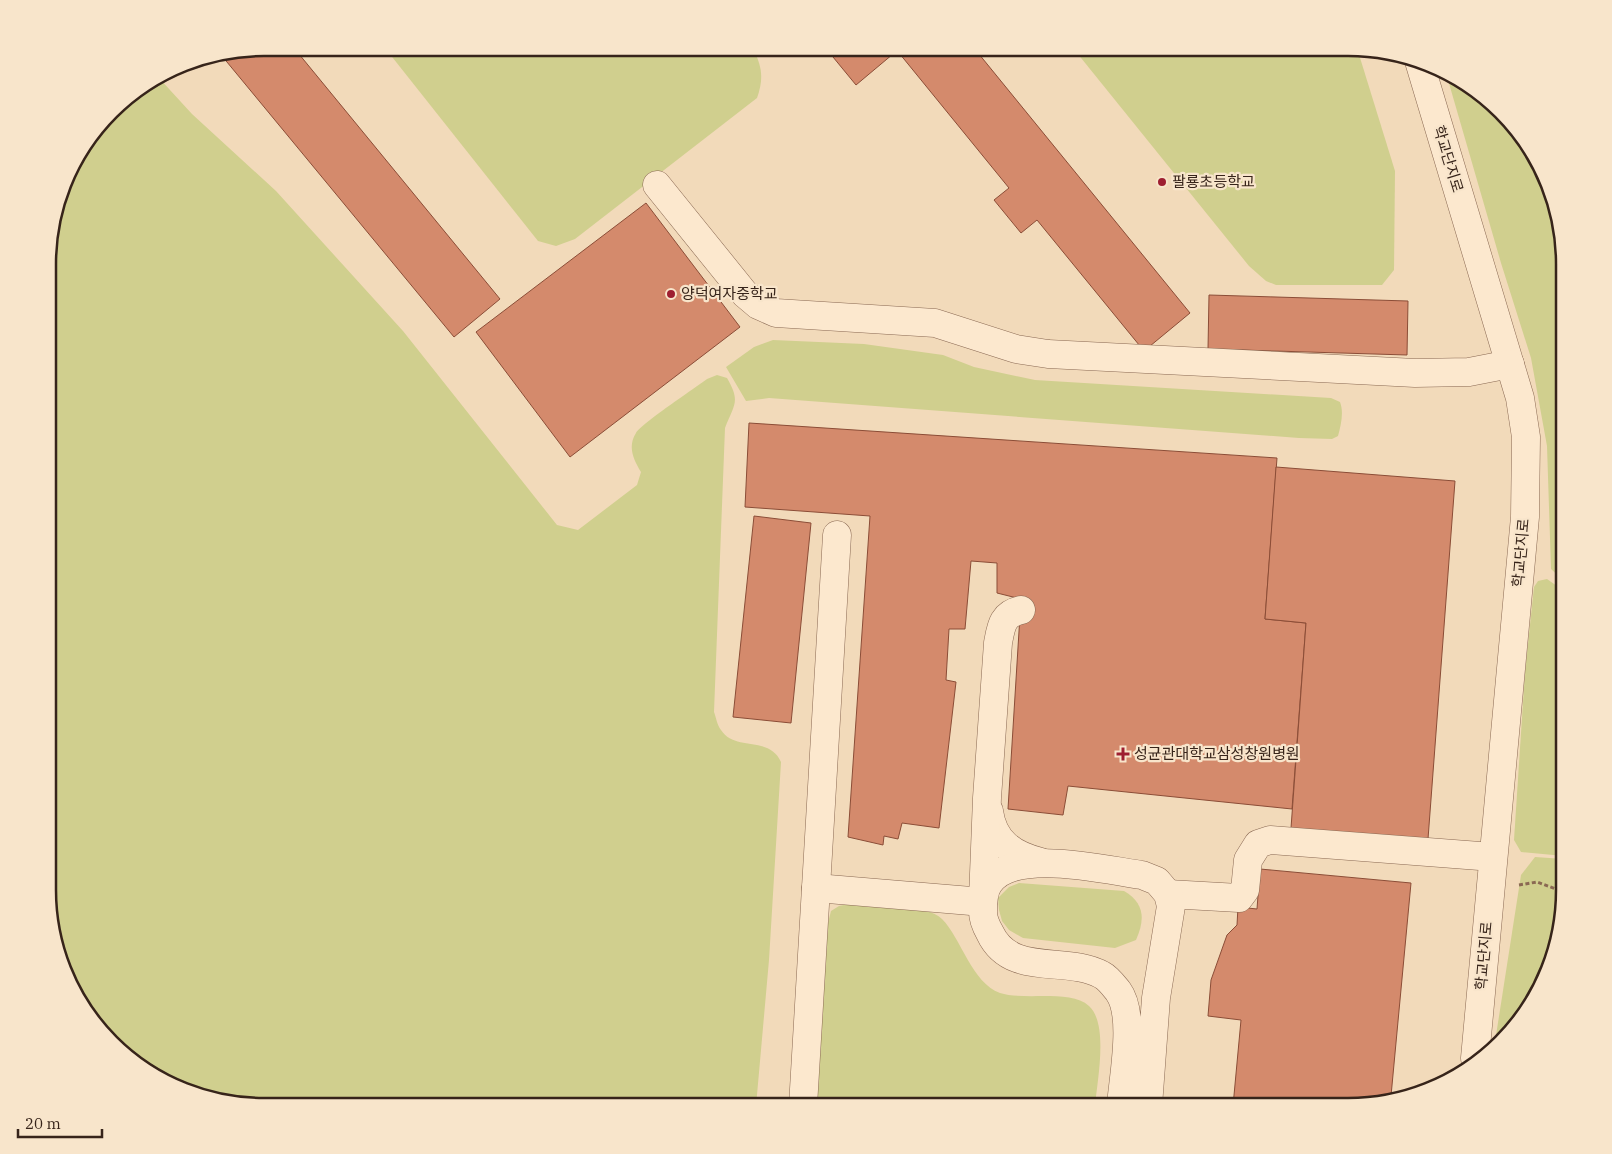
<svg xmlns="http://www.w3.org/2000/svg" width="1612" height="1154" font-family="'IBM Plex Serif','Noto Sans KR',serif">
	<rect width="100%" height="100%" fill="#f2daba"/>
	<g fill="#d0cf8e">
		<path d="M 385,48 L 753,48 C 762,67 764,78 757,98 L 575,239 L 556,246 L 538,241 Z"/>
		<polygon points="1073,48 1357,48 1395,171 1394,270 1382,285 1276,285 1266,281 1249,266"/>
		<polygon points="1446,73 1480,93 1542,168 1564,251 1564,581 1551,569 1547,446 1531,358 1501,263"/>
		<path d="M 159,78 L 192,114 L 276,191 L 403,331 L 557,525 L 578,530 L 637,485 L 641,472 C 634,460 627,447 636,433 C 641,424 695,388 707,379 L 717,375 L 727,378 C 741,402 734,404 725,428 L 714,712 C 716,717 717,725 721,730 C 735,752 769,735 781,762 L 769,960 L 756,1106 L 251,1106 L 195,1095 L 132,1061 L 76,998 L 49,917 L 49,237 L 70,168 L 121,102 Z"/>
		<path d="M 773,340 L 864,344 L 943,355 L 974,367 L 1035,380 L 1331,398 L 1340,402 C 1344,412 1341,425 1338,436 L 1332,439 L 1299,438 L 769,398 L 746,401 L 726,367 L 754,347 Z"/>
		<polygon points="1547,579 1564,591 1564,856 1521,852 1514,840 1525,672 1534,587 1538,581"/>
		<polygon points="1535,857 1564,859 1564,903 1548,972 1519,1022 1495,1042 1521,875"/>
		<path d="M 1019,883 L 1124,891 C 1145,903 1145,920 1136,940 L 1115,948 L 1023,938 L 1009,930 L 1002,921 L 999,910 L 998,898 L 1009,887 Z"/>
		<path d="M 853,903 C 874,905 927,904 942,919 C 961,938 972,983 1000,993 C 1025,1001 1070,989 1089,1006 C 1109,1024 1097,1082 1095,1106 L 814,1106 L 827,927 L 831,911 L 839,906 Z"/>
	</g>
	<g fill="#d48a6c" stroke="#8b4d37">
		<polygon points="265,48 294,48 500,299 454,337 222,56"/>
		<polygon points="843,48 888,48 893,54 856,85 833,57"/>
		<polygon points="895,48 974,48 1190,313 1144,351 1037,220 1021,233 994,200 1009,188"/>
		<polygon points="646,203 740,327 570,457 476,332"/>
		<polygon points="1209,295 1408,301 1407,355 1208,349"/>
		<polygon points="749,423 1277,458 1265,619 1306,623 1292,809 1068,786 1063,815 1008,809 1021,599 997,593 997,563 971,561 965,629 949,629 946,680 956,682 939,828 902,823 898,839 884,836 883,845 848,837 870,516 745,507"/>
		<polygon points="1276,467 1455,481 1428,839 1291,828 1306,623 1265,619"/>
		<polygon points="754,516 811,523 791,723 733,717"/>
		<polygon points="1260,869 1411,883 1391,1096 1348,1106 1233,1106 1241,1020 1208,1016 1211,980 1227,935 1237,925 1238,907 1257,909"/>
	</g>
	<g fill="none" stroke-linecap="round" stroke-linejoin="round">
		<g stroke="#8a6953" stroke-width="29">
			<g id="minor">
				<polyline points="1419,61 1520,398 1526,437 1525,517 1475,1058"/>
				<polyline points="657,185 745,294 758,305 776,313 935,323 1016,349 1048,354 1415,373 1469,372 1510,364"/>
				<path d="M 989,811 C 993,842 1013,855 1041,862"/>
				<polyline points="816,888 983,902"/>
				<polyline points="1168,894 1239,898 1245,890 1248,860 1258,844 1270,840 1493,857"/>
				<path d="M 983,899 L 987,798 L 998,643 C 1001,627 1002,614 1021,610"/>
				<polyline points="803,1106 837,535"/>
				<path d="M 1121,1106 C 1123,1077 1136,1015 1118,991 C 1114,986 1108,978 1102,975 C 1067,955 1011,978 990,933 C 986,926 983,920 983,912 C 983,902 983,891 989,883 C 1014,847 1105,870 1142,875 L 1157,881 L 1168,894 L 1171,906 L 1156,998 L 1148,1106"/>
			</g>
		</g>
		<polyline stroke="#8a6953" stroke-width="3" stroke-dasharray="4 2.5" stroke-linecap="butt" points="1519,885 1537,882 1564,892"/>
		<use href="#minor" stroke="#fce8ce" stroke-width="28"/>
	</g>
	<g fill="#9e1e30" stroke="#f8e5cb" stroke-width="2">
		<circle cx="1162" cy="182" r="5"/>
		<circle cx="671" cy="294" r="5"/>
		<path d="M1120.5 746.5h5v5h5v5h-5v5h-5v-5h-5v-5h5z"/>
	</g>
	<g text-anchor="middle" stroke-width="4.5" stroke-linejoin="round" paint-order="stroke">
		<g font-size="15" fill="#37241a" stroke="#f8e5cb">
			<text transform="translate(1448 159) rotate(73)" y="5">학교단지로</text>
			<text transform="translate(1521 553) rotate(-85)" y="5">학교단지로</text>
			<text transform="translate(1484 956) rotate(-85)" y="5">학교단지로</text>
		</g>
		<g font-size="15" fill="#37241a" stroke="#f8e5cb" text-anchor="start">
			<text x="1172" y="187">팔룡초등학교</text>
			<text x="681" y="299">양덕여자중학교</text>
			<text x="1134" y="759">성균관대학교삼성창원병원</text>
		</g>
	</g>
	<path d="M0 0H1612V1154H0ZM264 56H1348A208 208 0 0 1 1556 264V890A208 208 0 0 1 1348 1098H264A208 208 0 0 1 56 890V264A208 208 0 0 1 264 56Z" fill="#f8e5cb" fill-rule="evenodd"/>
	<path fill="none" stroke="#37241a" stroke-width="2.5" d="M264 56H1348A208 208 0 0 1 1556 264V890A208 208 0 0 1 1348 1098H264A208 208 0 0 1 56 890V264A208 208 0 0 1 264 56Z"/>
	<path d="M18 1129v8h84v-8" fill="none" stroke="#37241a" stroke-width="2.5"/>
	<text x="25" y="1129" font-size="15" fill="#37241a" stroke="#f8e5cb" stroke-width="4" paint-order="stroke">20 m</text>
</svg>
